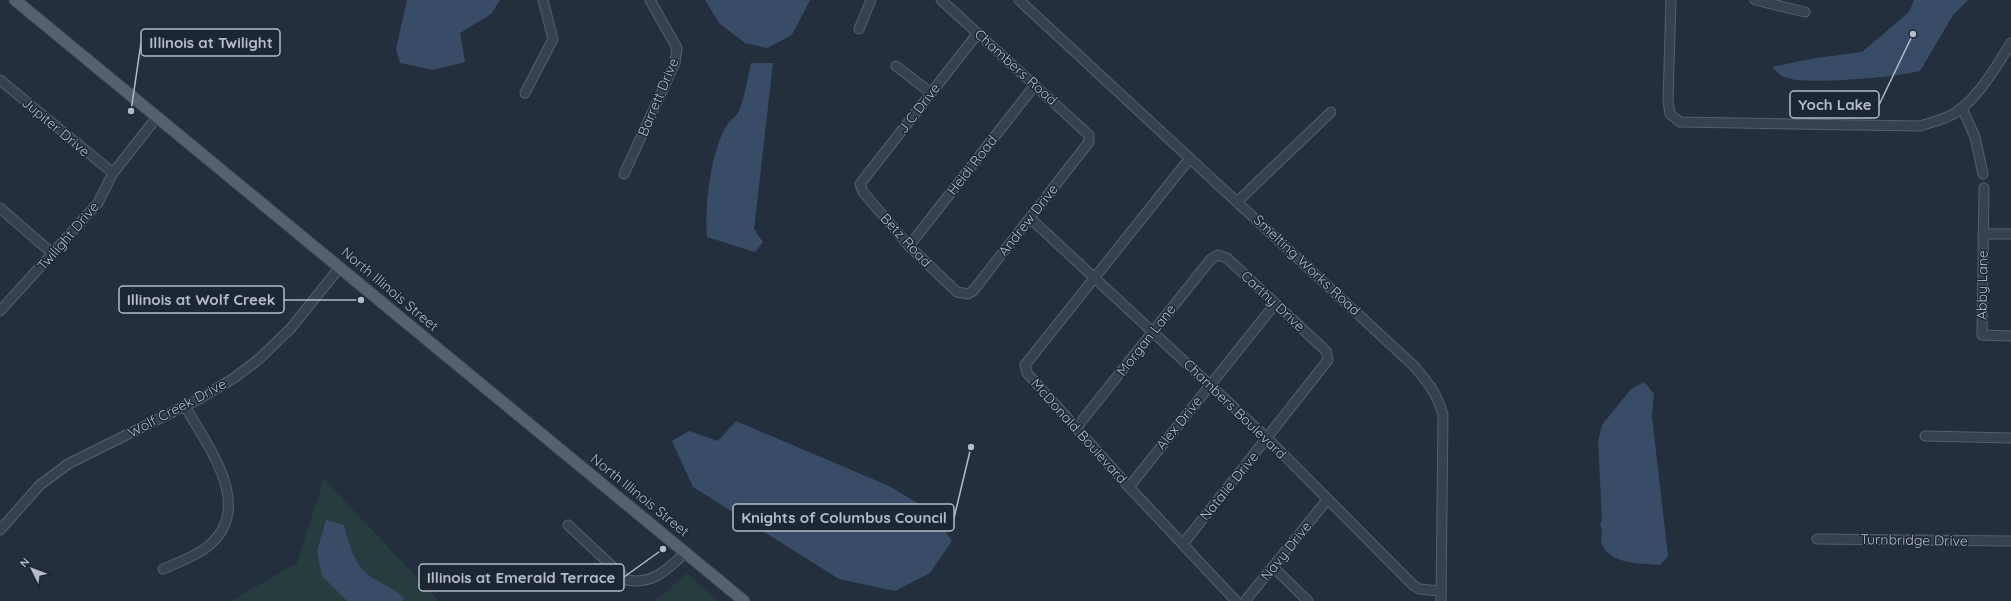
<svg xmlns="http://www.w3.org/2000/svg" width="2011" height="601" font-family="Quicksand,sans-serif">
	<rect width="100%" height="100%" fill="#242f3e"/>
	<g fill="#263c3f">
		<polygon points="324,479 439,601 231,601 297,563"/>
		<polygon points="687,573 718,601 655,601"/>
	</g>
	<g fill="#394c67">
		<polygon points="407,0 500,0 491,14 460,33 465,62 433,70 400,63 396,49"/>
		<polygon points="705,0 810,0 792,35 767,48 745,43 719,23"/>
		<path d="M 1914,0 L 1968,0 L 1953,15 L 1920,71 C 1897,77 1803,86 1784,77 C 1780,75 1775,70 1772,67 L 1816,58 L 1862,52 L 1909,12 Z"/>
		<path d="M 751,63 L 773,63 L 754,229 L 763,242 L 755,252 L 707,237 C 704,208 711,150 727,125 C 730,120 736,117 739,111 C 744,101 748,76 751,63 Z"/>
		<path d="M 1644,382 L 1654,394 L 1652,417 L 1668,556 L 1660,565 C 1639,563 1611,565 1601,543 L 1602,529 L 1600,525 L 1602,520 L 1598,441 L 1602,425 L 1631,389 Z"/>
		<polygon points="736,421 889,486 929,510 952,541 930,573 895,591 839,579 693,487 672,441 689,431 718,441"/>
		<path d="M 326,520 L 344,525 C 348,541 354,566 370,576 C 381,584 394,588 404,598 L 402,601 L 347,601 L 322,576 L 317,551 Z"/>
	</g>
	<g fill="none" stroke-linecap="round" stroke-linejoin="round">
		<g stroke="#565f6c" stroke-width="11">
			<g id="minor">
				<polyline points="941,0 1089,135 1089,142 973,291 968,294 957,292 909,246 863,192 860,184 978,33"/>
				<path d="M 1019,0 L 1414,366 C 1428,383 1437,393 1443,415 L 1441,601"/>
				<path d="M 1671,0 L 1668,101 L 1670,114 L 1680,122 L 1920,126 C 1929,123 1938,121 1947,117 C 1974,106 1996,67 2011,43"/>
				<polyline points="1755,0 1805,12"/>
				<polyline points="859,29 871,0"/>
				<polyline points="896,66 931,93"/>
				<polyline points="0,80 113,173"/>
				<polyline points="525,93 553,39 543,0"/>
				<polyline points="1962,108 1975,137 1983,174"/>
				<polyline points="1190,158 1025,365 1027,373 1129,487 1236,601"/>
				<polyline points="624,174 675,63 677,48 650,0"/>
				<polyline points="1984,188 1982,335 2011,336"/>
				<polyline points="1238,201 1331,112"/>
				<polyline points="0,208 53,254"/>
				<polyline points="1030,218 1268,439 1413,585 1419,589 1441,591"/>
				<polyline points="1983,234 2011,234"/>
				<polyline points="909,246 1035,85"/>
				<polyline points="0,311 98,203 113,173 157,117"/>
				<polyline points="1076,428 1211,259 1218,255 1227,258 1326,351 1328,360 1183,544"/>
				<polyline points="1925,436 2011,438"/>
				<polyline points="1129,487 1275,304"/>
				<path d="M 568,525 L 627,580 C 653,585 668,569 686,552"/>
				<polyline points="0,530 40,485 68,464 199,399 234,378 259,359 291,328 340,267"/>
				<polyline points="1817,539 2011,541"/>
				<polyline points="1273,567 1308,601"/>
				<path d="M 163,569 C 177,563 194,557 207,547 C 257,508 207,446 185,406"/>
				<polyline points="1245,601 1327,500"/>
			</g>
		</g>
		<g stroke="#414a57" stroke-width="13">
			<polyline id="major" points="15,0 744,601"/>
		</g>
		<use href="#minor" stroke="#38414e" stroke-width="9"/>
		<use href="#major" stroke="#56606e" stroke-width="11"/>
	</g>
	<g text-anchor="middle" stroke-width="3" stroke-linejoin="round" paint-order="stroke">
		<g font-size="14" fill="#b4bcc9" stroke="#1d2633">
			<text transform="translate(1016 67) rotate(42)" y="5">Chambers Road</text>
			<text transform="translate(658 97) rotate(-67)" y="5">Barrett Drive</text>
			<text transform="translate(919 108) rotate(-52)" y="5">J C Drive</text>
			<text transform="translate(56 127) rotate(40)" y="5">Jupiter Drive</text>
			<text transform="translate(972 165) rotate(-52)" y="5">Heidi Road</text>
			<text transform="translate(1028 220) rotate(-52)" y="5">Andrew Drive</text>
			<text transform="translate(68 236) rotate(-49)" y="5">Twilight Drive</text>
			<text transform="translate(906 240) rotate(47)" y="5">Betz Road</text>
			<text transform="translate(1307 265) rotate(43)" y="5">Smelting Works Road</text>
			<text transform="translate(1982 285) rotate(-89)" y="5">Abby Lane</text>
			<text transform="translate(390 289) rotate(40)" y="5">North Illinois Street</text>
			<text transform="translate(1273 301) rotate(43)" y="5">Carthy Drive</text>
			<text transform="translate(1146 340) rotate(-52)" y="5">Morgan Lane</text>
			<text transform="translate(177 408) rotate(-28)" y="5">Wolf Creek Drive</text>
			<text transform="translate(1235 409) rotate(44)" y="5">Chambers Boulevard</text>
			<text transform="translate(1179 423) rotate(-51)" y="5">Alex Drive</text>
			<text transform="translate(1079 431) rotate(48)" y="5">McDonald Boulevard</text>
			<text transform="translate(1229 486) rotate(-51)" y="5">Natalie Drive</text>
			<text transform="translate(640 495) rotate(39)" y="5">North Illinois Street</text>
			<text transform="translate(1914 540) rotate(1)" y="5">Turnbridge Drive</text>
			<text transform="translate(1286 551) rotate(-51)" y="5">Navy Drive</text>
		</g>
	</g>
	<path fill="none" stroke="#b4bcc9" stroke-width="1.5" d="M131 111L141 43M1913 34L1879 105M361 300L284 300M971 447L954 518M663 549L624 577"/>
	<g fill="#b4bcc9" stroke="#1d2633" stroke-width="1.5">
		<circle cx="131" cy="111" r="4"/>
		<circle cx="1913" cy="34" r="4"/>
		<circle cx="361" cy="300" r="4"/>
		<circle cx="971" cy="447" r="4"/>
		<circle cx="663" cy="549" r="4"/>
	</g>
	<g fill="#1d2633" stroke="#b4bcc9" stroke-width="1.5">
		<rect x="141" y="29" width="139" height="27" rx="4"/>
		<rect x="1790" y="91" width="89" height="27" rx="4"/>
		<rect x="119" y="286" width="165" height="27" rx="4"/>
		<rect x="733" y="504" width="221" height="27" rx="4"/>
		<rect x="419" y="564" width="205" height="27" rx="4"/>
	</g>
	<g font-size="15" text-anchor="middle" font-weight="bold" fill="#b4bcc9">
		<text x="211" y="48">Illinois at Twilight</text>
		<text x="1835" y="110">Yoch Lake</text>
		<text x="201" y="305">Illinois at Wolf Creek</text>
		<text x="844" y="523">Knights of Columbus Council</text>
		<text x="521" y="583">Illinois at Emerald Terrace</text>
	</g>
	<g transform="translate(32 569) rotate(312)" stroke="#1d2633" stroke-width="3" paint-order="stroke">
	<path d="M0-3L7 15L0 10L-7 15Z" fill="#b4bcc9"/>
	<text y="-6" font-size="11" font-weight="bold" text-anchor="middle" fill="#b4bcc9">N</text>
	</g>
</svg>
